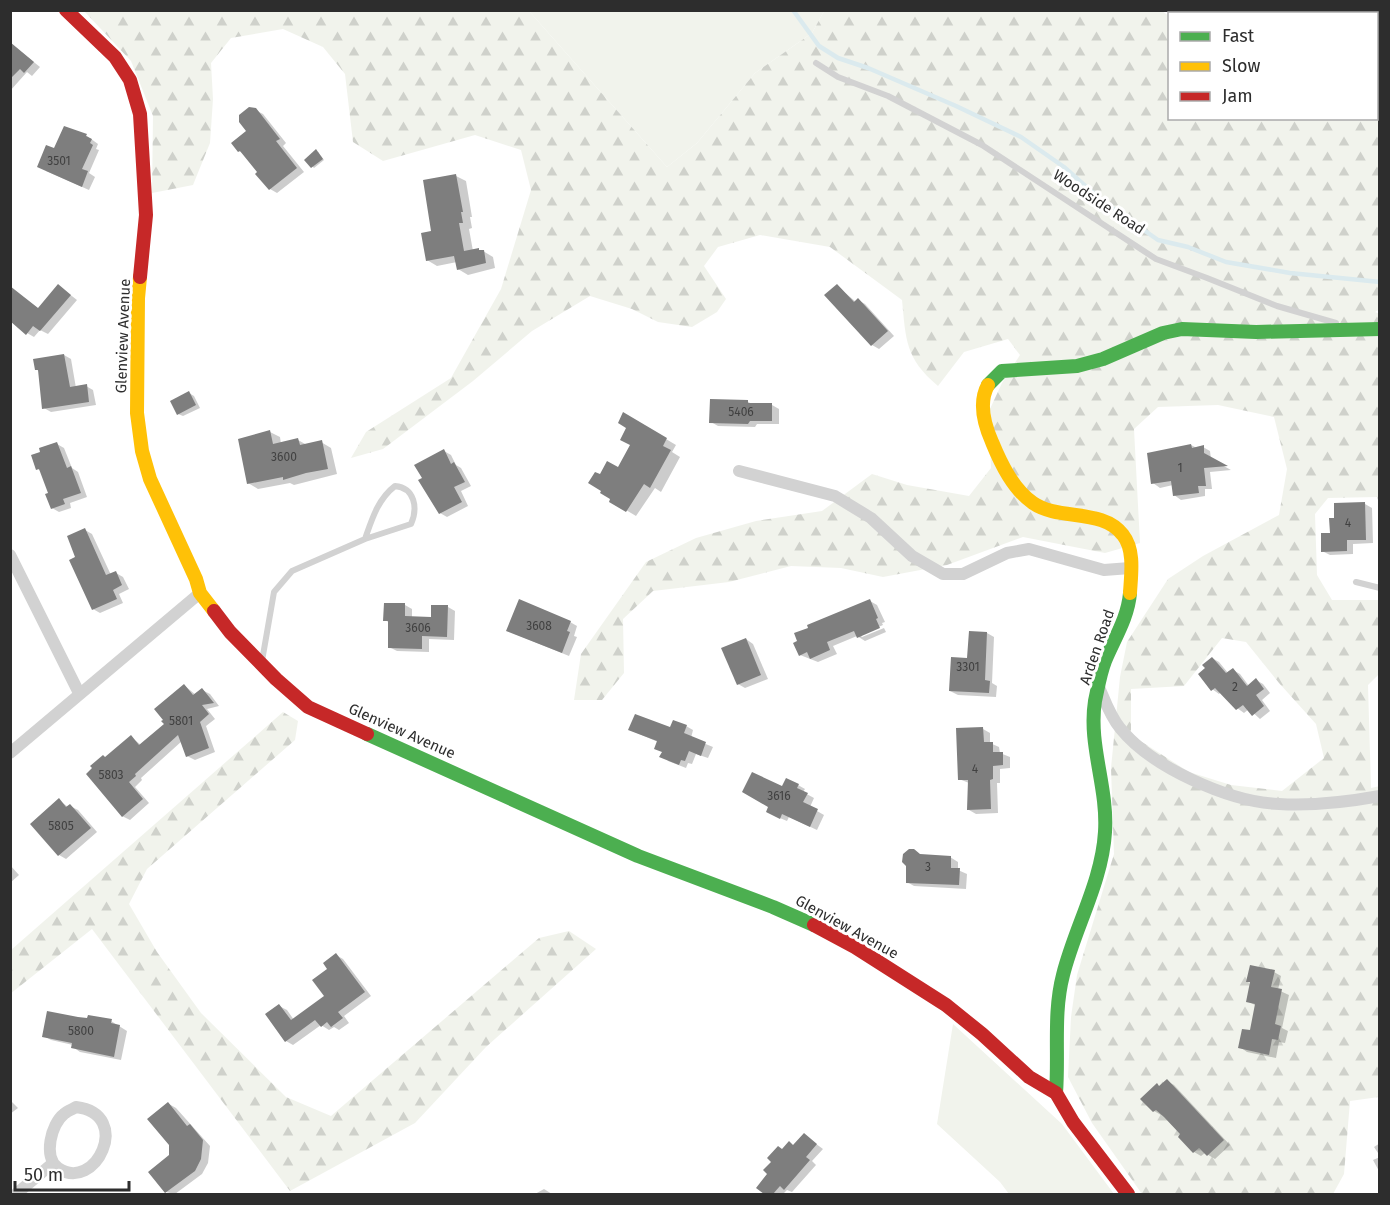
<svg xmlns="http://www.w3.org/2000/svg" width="1390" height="1205" font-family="'Fira Sans',sans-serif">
	<defs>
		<pattern id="forest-firs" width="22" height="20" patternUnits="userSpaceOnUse" patternTransform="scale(1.5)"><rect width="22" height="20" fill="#f1f3ec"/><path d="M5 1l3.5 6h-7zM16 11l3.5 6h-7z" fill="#cfd1cb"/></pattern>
	</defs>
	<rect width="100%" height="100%" fill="#fff"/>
	<g fill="#f1f3ec">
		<polygon points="529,11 824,11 812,33 755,73 697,143 667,167"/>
		<polygon points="953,1024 1062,1124 1114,1194 1009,1194 1000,1182 937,1124"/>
	</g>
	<g fill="url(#forest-firs)" fill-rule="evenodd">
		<path d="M 84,11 L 529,11 L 667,167 L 697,143 L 755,73 L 812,33 L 824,11 L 1162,11 L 1169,16 L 1170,118 L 1376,118 L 1377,70 L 1379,68 L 1380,309 L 1375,312 L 1380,314 L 1379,503 L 1377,497 L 1328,498 L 1315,514 L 1317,575 L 1332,600 L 1380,600 L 1379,674 L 1368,685 L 1371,788 L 1380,786 L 1379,1097 L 1350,1101 L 1344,1174 L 1333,1194 L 1142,1194 L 1092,1123 L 1068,1077 L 1071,1017 L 1077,975 L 1114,854 L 1111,768 L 1120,677 L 1127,642 L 1168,579 L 1203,556 L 1279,515 L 1287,469 L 1274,417 L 1218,405 L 1158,407 L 1134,429 L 1140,543 L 1105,553 L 1023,537 L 947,565 L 883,577 L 841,568 L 791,566 L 729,582 L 653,591 L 623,619 L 624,673 L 602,700 L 574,700 L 581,654 L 646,562 L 696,538 L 756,521 L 822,511 L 872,474 L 907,485 L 969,496 L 991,468 L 989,411 L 1002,383 L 1020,355 L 1008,339 L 964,352 L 938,386 C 905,358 906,340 902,300 L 830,247 L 760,235 L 718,247 L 704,266 L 726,299 L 717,312 L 692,327 L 658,322 L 632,309 L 590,296 L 532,331 L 473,381 L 383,449 L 351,458 L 366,432 L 451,378 L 501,289 L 531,190 L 521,150 L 475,135 L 383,161 L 353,142 L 345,74 L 323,47 L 283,29 L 231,38 L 211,63 L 213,99 L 210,143 L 193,185 L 152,193 L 153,116 L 131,61 ZM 1222,638 L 1246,642 L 1279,683 L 1316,724 L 1324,758 L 1282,791 L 1231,785 L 1189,772 L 1131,735 L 1131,689 L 1184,686 Z"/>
		<polygon points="283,712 298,721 295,740 147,869 129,904 157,952 201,1013 286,1097 331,1116 539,938 569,931 596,949 486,1047 415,1123 290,1191 92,929 10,994 11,950"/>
	</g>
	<g fill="#0003">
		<polygon points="1229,10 1259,10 1264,14 1227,14"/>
		<polygon points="1291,10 1304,10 1308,13 1310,10 1316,10 1321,14 1289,14"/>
		<polygon points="10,43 40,67 32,76 27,72 10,91"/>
		<polygon points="255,110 263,114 286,143 283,146 304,172 277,193 270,189 259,172 245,154 239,151"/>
		<polygon points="64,128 87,136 98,144 96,149 99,150 89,173 95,177 89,190 46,171"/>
		<polygon points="318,152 324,160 314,168 306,160"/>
		<polygon points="456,176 466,181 472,217 470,217 472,228 469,229 473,251 483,251 493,257 495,268 468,275 458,269 457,262 437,266 427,260 433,232"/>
		<polygon points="59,286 77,300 48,334 40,330 34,337 27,333 11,288 39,309"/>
		<polygon points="837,286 856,302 858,300 865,304 894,336 879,349 872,345 826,295"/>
		<polygon points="64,355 71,359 76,388 86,386 93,390 96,405 51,412 44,408 40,372 36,369"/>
		<polygon points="189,393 194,396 200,408 183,416 178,414"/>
		<polygon points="747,401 753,405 772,405 779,409 779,424 757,424 755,427 718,426 711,422"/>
		<polygon points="624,414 676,445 672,452 680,457 661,492 655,488 636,516 611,501 601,476 618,469 632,445"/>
		<polygon points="270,432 280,437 281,444 298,440 307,445 321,442 331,448 337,474 294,485 290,483 258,489 248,483"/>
		<polygon points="57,444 64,448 72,468 78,472 87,497 70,503 71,508 59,512 52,508 50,494 42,472 38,469"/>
		<polygon points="1191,445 1197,448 1203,447 1210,451 1211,459 1231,470 1210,472 1212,489 1205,489 1205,496 1181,500 1174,495 1173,485 1160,488 1153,483"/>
		<polygon points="444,451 451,455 456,465 461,468 471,486 461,491 468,506 447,517 440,513"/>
		<polygon points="1335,504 1365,504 1372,508 1373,543 1353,544 1353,554 1330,555 1322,551 1331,534 1336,520"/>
		<polygon points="85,530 92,534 111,575 116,573 123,577 129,589 119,594 123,603 100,613 93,609 77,558"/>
		<polygon points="870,601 877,605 885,622 882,623 883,625 860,635 862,637 884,628 886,632 865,641 857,636 833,646 837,654 818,662 800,655"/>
		<polygon points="385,604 405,605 412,609 412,618 432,618 448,607 455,611 454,640 429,639 429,652 397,651 389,647 390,623 385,620"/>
		<polygon points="570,622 577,626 574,636 577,637 569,656 515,634"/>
		<polygon points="970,632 987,633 994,637 992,683 997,686 996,697 958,695 950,691 968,660"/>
		<polygon points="746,639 753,644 768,679 745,688 738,684"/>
		<polygon points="1212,658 1219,662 1228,673 1233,670 1240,674 1249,686 1256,680 1263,684 1270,693 1262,700 1270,711 1260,719 1249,709 1244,713 1237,708 1221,692 1219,694 1212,689"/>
		<polygon points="185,686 196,695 202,690 210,694 219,706 207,709 215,719 206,726 215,752 195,760 187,756 182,741 141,778 142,780 135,787 149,803 130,820 122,816 106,758 131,737 141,745 166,725"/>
		<polygon points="686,726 693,730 691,738 713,747 708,758 696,754 692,764 688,763 686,768 668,761 658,742 630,730"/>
		<polygon points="983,729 990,733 990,743 999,747 1000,753 1010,757 1010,768 1000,769 1000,783 997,783 998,813 976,814 969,810 969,783 959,779"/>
		<polygon points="798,785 805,789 803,792 814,798 810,807 824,815 817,830 789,817 787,821 775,816 783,788"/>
		<polygon points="59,800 68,807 70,806 78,810 97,832 66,859 59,855"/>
		<polygon points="950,857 958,862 958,870 967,874 966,889 914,886 907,882"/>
		<polygon points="10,865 19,875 10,883"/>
		<polygon points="336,955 343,959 371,996 344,1016 349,1023 339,1030 334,1027 329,1030 321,1025 293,1045 286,1041 279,1006 287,1010 294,1020 326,996 329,969"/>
		<polygon points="1274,972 1281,976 1278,990 1289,995 1282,1028 1288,1031 1285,1043 1279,1042 1276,1058 1247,1052 1240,1047 1251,1032 1257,1006 1247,1001 1251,983 1248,981"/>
		<polygon points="78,1019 111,1021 127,1031 121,1060 80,1052 73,1047 73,1045 51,1040 44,1036"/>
		<polygon points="1167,1081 1174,1085 1230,1145 1215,1159 1205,1153 1201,1156 1194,1152 1180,1137 1182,1135 1162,1114 1161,1115 1154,1111 1160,1087"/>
		<polygon points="10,1100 18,1108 10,1114"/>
		<polygon points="169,1104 176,1108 210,1146 208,1163 202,1174 175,1194 166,1192 170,1156"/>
		<polygon points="804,1135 823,1149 812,1161 816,1165 792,1192 787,1190 783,1194 766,1194 758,1187"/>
		<polygon points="1380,1143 1380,1156 1374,1147"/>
		<polygon points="1380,1157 1380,1173 1373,1160"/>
		<polygon points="544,1189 552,1194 535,1194"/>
	</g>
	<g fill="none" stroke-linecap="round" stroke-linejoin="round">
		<polyline stroke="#dbeaee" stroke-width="4.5" points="793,10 819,46 838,58 868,68 956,106 1021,137 1064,167 1101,200 1158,240 1188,247 1226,262 1290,273 1380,282"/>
	</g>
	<g fill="#7e7e7e">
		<polygon points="10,42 34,62 24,73 20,69 10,79"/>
		<polygon points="249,107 256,108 280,139 276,141 297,168 269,190 255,174 257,172 240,151 238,152 231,143 246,131 239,122 239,115"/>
		<polygon points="64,126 87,134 86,136 92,139 90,143 93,145 82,169 88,171 82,187 37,167 46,145 54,148"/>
		<polygon points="316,149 323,159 311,168 304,160"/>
		<polygon points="456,174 463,212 461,212 463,223 459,223 464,251 479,248 479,250 484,250 486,263 457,270 454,256 426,261 421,233 431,231 423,180"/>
		<polygon points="58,284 71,295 40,331 33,326 26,335 10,321 10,286 38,308"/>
		<polygon points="837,284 854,302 858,298 888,331 871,346 824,295"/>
		<polygon points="64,354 70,387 87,384 89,402 42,409 38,370 35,370 33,359"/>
		<polygon points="189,391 196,405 177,415 170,401"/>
		<polygon points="710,399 748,400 748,403 772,403 772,421 750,421 748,424 709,423"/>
		<polygon points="623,412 667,438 663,446 671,450 650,488 644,484 626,512 609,502 610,499 600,493 601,491 588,483 595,472 600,474 607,461 618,467 630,445 620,440 626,428 618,423"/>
		<polygon points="270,430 273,444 298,438 300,445 322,440 328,469 306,473 283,480 283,477 247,484 238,439"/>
		<polygon points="57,442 67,468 71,466 81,493 63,499 65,504 51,509 45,494 48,493 39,469 36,470 31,455 40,452 39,448"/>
		<polygon points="1191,444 1192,448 1204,445 1204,453 1228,466 1204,468 1206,486 1198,486 1199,493 1173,496 1171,481 1151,484 1147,453"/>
		<polygon points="444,449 451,464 454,462 465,482 454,487 462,502 439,514 418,480 422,478 414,465"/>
		<polygon points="1365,502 1366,540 1347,540 1347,551 1321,552 1321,533 1330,533 1329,518 1334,518 1334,503"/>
		<polygon points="85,528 106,575 116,571 122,585 113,590 117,599 92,610 69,560 75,557 67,536"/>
		<polygon points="519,599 571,621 567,631 570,632 562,653 506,631"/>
		<polygon points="870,599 878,618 876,619 880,628 857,638 854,631 827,642 830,650 810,659 807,652 799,656 793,643 797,641 794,633 808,628 807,625"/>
		<polygon points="384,603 405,603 405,616 431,617 431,605 448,605 447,637 422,636 422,649 388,648 388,621 383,621"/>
		<polygon points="969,631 987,632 985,680 990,681 989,693 949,691 951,657 967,658"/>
		<polygon points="746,638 761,675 737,685 721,648"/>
		<polygon points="1212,657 1226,673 1233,668 1247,686 1256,678 1264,689 1256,695 1264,706 1252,716 1243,705 1236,710 1215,688 1211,691 1198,674 1205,668 1202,665"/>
		<polygon points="184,684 193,695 202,688 214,703 202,705 209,714 200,722 209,748 186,757 178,735 135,774 136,776 129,782 143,799 122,817 86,774 92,768 90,766 103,755 105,757 131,735 139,745 164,724 161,721 163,720 154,709"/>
		<polygon points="635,714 670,727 673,720 687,725 684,733 706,742 701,756 689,751 685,761 681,760 679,765 659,757 662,752 654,749 657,741 628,730"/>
		<polygon points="983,727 984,742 993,742 993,752 1003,752 1003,765 993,766 993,779 990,780 991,809 967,810 968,780 958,780 956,728"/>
		<polygon points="752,772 782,786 786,778 799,784 797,788 808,793 803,802 818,809 810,827 782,814 780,819 766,812 768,807 742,792"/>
		<polygon points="59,798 66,807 70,804 91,828 58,856 30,824"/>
		<polygon points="909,849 914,849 920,854 951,856 951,868 960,868 959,885 906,883 906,866 902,862 903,854"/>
		<polygon points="336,953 365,992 338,1012 343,1018 331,1027 327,1022 321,1027 315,1020 285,1042 265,1014 279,1004 291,1020 324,996 312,980 327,969 323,963"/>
		<polygon points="1250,965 1275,970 1271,987 1282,989 1275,1024 1281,1026 1278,1040 1272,1039 1269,1055 1238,1048 1242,1029 1250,1030 1255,1004 1246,1002 1250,982 1246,982"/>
		<polygon points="47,1011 78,1017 87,1018 88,1015 112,1019 111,1023 120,1025 114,1057 71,1048 72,1043 42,1037"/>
		<polygon points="1167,1079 1224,1140 1207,1156 1199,1148 1193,1153 1178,1137 1180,1134 1164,1117 1156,1110 1153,1112 1140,1099 1157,1083 1159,1086"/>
		<polygon points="168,1102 187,1126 190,1124 203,1140 201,1159 195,1171 165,1193 148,1172 169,1155 169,1145 147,1119"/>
		<polygon points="804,1133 817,1144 806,1157 810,1160 784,1190 780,1186 773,1194 764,1194 756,1188 767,1174 763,1170 771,1162 767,1158 778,1146 782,1149 789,1141 793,1145"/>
	</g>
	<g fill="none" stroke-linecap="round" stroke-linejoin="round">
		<g stroke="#d2d2d2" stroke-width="6">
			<polyline points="816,63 838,77 888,96 982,145 1156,259 1207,278 1277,306 1336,323"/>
			<polyline points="1356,582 1380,588"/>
			<path d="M 262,661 L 274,592 L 292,571 L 365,539 L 411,524 C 418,508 415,488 395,486 C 378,499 372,519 365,539"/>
		</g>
		<g stroke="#d2d2d2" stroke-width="12">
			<polyline points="739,471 835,496 871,518 912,556 943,574 963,574 1007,553 1029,549 1104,570 1130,568"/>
			<polyline points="10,555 79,693"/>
			<path d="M 1099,687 C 1105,701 1110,716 1120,728 C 1151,767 1229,802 1279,804 C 1312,806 1347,802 1380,796"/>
			<polyline points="10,753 200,593"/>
			<path d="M 76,1107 C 134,1114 95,1194 58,1168 C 43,1157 51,1124 64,1114 C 67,1111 73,1109 76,1107 Z"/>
			<polyline points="16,1194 52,1164"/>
		</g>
		<g stroke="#4caf50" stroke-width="14">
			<polyline points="988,385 1002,371 1077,366 1103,359 1163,333 1182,329 1256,332 1380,329"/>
			<polyline points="367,734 638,856 773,907 814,925"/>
			<path d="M 1056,1093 C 1059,1054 1053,1013 1063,975 C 1075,927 1102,882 1105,832 C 1108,787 1088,745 1095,701 C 1098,687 1100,674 1105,661 C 1114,639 1128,618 1130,593"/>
		</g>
		<g stroke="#ffc107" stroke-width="14">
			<polyline points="140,277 138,298 137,413 142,451 150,479 196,579 200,593 214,611"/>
			<path d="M 988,385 C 978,403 984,424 992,442 C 1001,464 1013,489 1033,503 C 1059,521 1103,508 1123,535 C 1135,550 1131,575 1130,593"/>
		</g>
		<g stroke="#c62828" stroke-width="14">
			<polyline points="66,10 115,57 130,80 140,114 146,215 140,277"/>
			<polyline points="214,611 230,632 276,679 308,707 367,734"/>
			<polyline points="814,925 855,947 946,1005 982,1034 1029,1077 1056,1093 1073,1122 1128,1194"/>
		</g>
	</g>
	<g text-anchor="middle" stroke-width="6" stroke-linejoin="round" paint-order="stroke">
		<g font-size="12" fill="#414141">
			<text x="59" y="165">3501</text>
			<text x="741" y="416">5406</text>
			<text x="284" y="461">3600</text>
			<text x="1180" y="472">1</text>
			<text x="1348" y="527">4</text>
			<text x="539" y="630">3608</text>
			<text x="418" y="632">3606</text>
			<text x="968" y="671">3301</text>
			<text x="1235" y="691">2</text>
			<text x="181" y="725">5801</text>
			<text x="975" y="773">4</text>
			<text x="111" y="779">5803</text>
			<text x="779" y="800">3616</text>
			<text x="61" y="830">5805</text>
			<text x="928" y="871">3</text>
			<text x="81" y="1035">5800</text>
		</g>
		<g font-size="15" fill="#2d2d2d" stroke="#fff">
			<text transform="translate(1099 202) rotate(33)" y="5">Woodside Road</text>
			<text transform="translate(123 336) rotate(-88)" y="5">Glenview Avenue</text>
			<text transform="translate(1097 647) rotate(-71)" y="5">Arden Road</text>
			<text transform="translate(402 731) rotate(24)" y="5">Glenview Avenue</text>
			<text transform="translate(847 927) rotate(29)" y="5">Glenview Avenue</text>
		</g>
	</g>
	<rect width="1390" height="1205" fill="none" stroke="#2d2d2d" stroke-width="24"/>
	<rect x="1168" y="12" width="210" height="108" fill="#ffffff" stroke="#ababab" stroke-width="1.5"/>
	<rect x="1180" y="32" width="30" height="9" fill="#4caf50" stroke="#ababab" stroke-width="1.5"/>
	<text x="1222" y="42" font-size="18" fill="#2d2d2d">Fast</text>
	<rect x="1180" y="62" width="30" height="9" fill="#ffc107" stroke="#ababab" stroke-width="1.5"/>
	<text x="1222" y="72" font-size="18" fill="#2d2d2d">Slow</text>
	<rect x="1180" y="92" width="30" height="9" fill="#c62828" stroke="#ababab" stroke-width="1.5"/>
	<text x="1222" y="102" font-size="18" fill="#2d2d2d">Jam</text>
	<path d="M15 1181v9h114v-9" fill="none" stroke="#2d2d2d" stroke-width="3"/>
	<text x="24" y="1181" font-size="18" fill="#2d2d2d" stroke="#ffffff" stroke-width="4.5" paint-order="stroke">50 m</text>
</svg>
